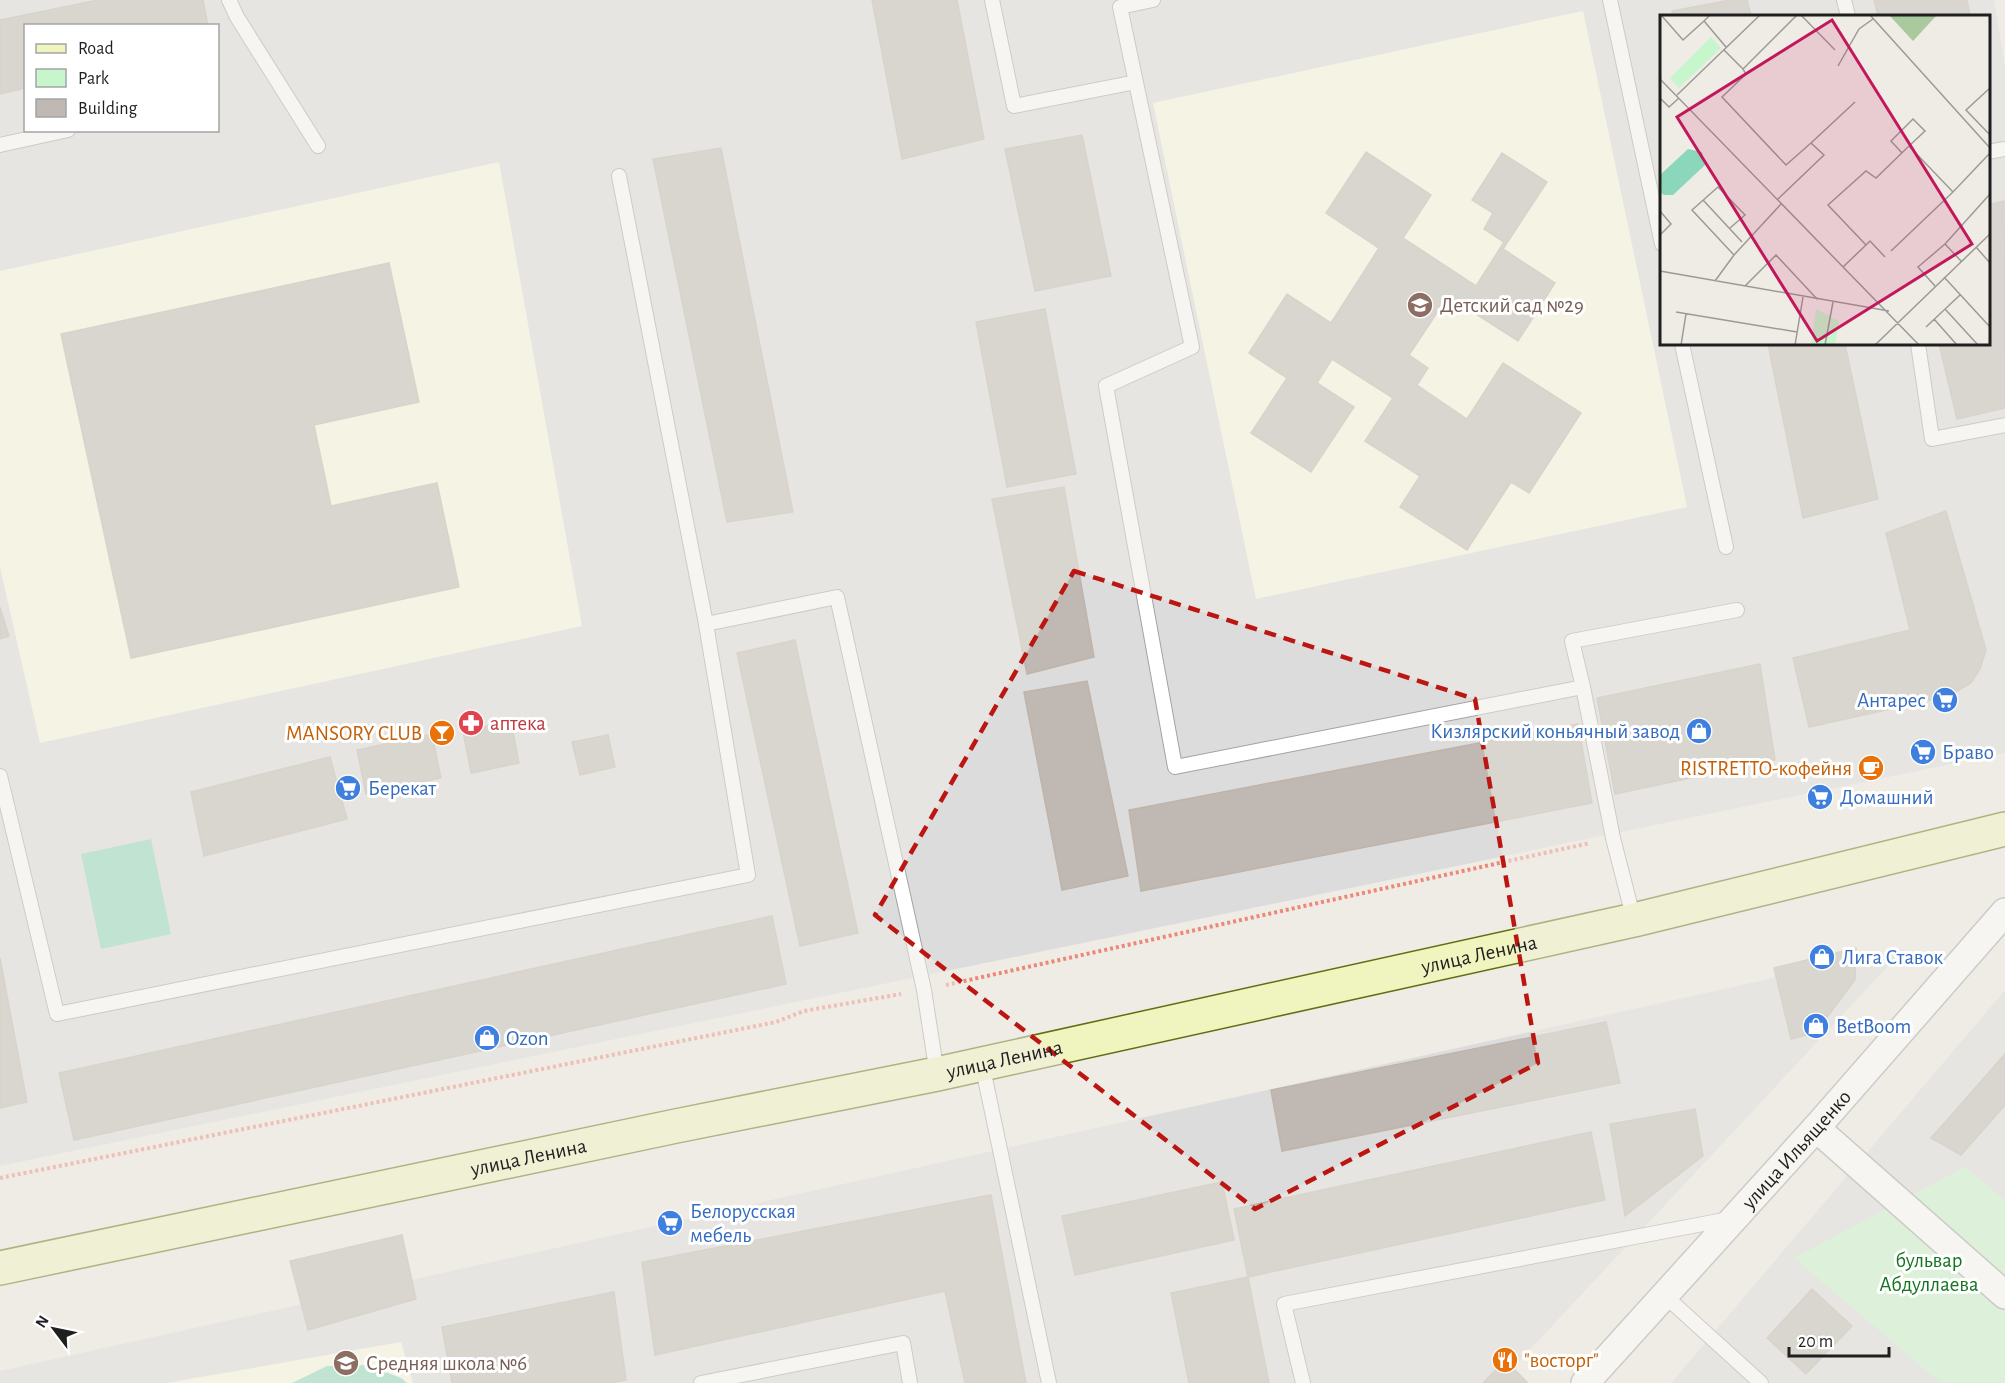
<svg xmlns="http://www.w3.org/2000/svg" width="2005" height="1383" font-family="'Alegreya Sans',sans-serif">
	<rect width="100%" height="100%" fill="#efece6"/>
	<g fill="#dddcdc" fill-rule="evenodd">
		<path d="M 0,0 L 1994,0 L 2005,66 L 2005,753 L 0,1166 ZM 1662,16 L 1988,16 L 1988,344 L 1662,344 ZM 26,26 L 218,26 L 218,130 L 26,130 Z"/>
		<polygon points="1904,949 1499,1383 0,1383 0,1371"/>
		<polygon points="2005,990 2005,1383 1671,1383"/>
	</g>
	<g fill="#fcfce2">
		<polygon points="1583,11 1687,507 1256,599 1153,103"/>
		<polygon points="499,162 582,626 40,743 0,567 0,271"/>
		<polygon points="401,1342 413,1383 167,1383"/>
	</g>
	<polygon fill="#c7f5cc" points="1965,1167 2005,1200 2005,1383 1941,1383 1794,1258"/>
	<g fill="#8bd7bb">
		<polygon points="151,839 171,934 101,949 81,854"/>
		<polygon points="367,1365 401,1378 407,1383 292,1383 327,1366"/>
	</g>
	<g fill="#bfb8b3" stroke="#bfb4aa" stroke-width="1.5">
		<polygon points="98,0 203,0 208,26 26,26 26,88 0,94 0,20"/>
		<polygon points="872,0 957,0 984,139 902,159"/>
		<polygon points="1730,0 1747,0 1751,16 1673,16 1672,11"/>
		<polygon points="1874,0 1967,0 1970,16 1878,16"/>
		<polygon points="1082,135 1111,276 1035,291 1005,149"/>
		<polygon points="721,148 793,512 727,522 653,159"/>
		<polygon points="1366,152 1431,195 1403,238 1476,286 1504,242 1484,229 1493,213 1472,200 1502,153 1547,182 1503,249 1555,283 1518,341 1448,296 1409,355 1428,368 1417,385 1467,419 1503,363 1581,413 1529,493 1511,482 1467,550 1400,507 1420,476 1365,441 1393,398 1332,359 1317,383 1354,407 1311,472 1251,433 1287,378 1249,353 1287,294 1331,323 1379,248 1326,213"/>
		<polygon points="2004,201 2005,408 1957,419 1939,344 1988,344 1988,205"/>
		<polygon points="389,263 419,402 314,425 331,506 437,483 459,587 131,658 61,334"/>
		<polygon points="1045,309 1076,474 1007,487 976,322"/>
		<polygon points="1768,344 1845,344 1878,499 1803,518"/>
		<polygon points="1064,487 1094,657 1027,674 992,499"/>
		<polygon points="1946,511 1986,650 1980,669 1971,683 1949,696 1809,727 1793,658 1910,630 1886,533"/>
		<polygon points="0,607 9,636 0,639"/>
		<polygon points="795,640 858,933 800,946 737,653"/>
		<polygon points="1760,664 1775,760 1615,794 1597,698"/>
		<polygon points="1087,681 1128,876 1062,890 1024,692"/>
		<polygon points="511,721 519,763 471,773 463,731"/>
		<polygon points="1578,724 1592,803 1141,891 1129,810"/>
		<polygon points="432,734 441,778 366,794 357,750"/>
		<polygon points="608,735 615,767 580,775 572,742"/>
		<polygon points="330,757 347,819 204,856 191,792"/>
		<polygon points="772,916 786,984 74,1140 59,1073"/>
		<polygon points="1856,948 1855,980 1815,1033 1791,1039 1774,968"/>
		<polygon points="0,958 27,1102 0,1108"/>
		<polygon points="1606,1022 1620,1083 1282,1151 1271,1090"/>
		<polygon points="2005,1054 2005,1105 1961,1155 1931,1138"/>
		<polygon points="1695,1109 1703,1156 1625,1216 1610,1124"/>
		<polygon points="1591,1132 1605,1200 1248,1277 1234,1209"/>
		<polygon points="1222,1182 1234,1240 1075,1275 1062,1216"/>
		<polygon points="991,1195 1026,1383 965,1383 945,1291 655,1355 642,1262"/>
		<polygon points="402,1235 416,1299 308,1330 290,1261"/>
		<polygon points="1248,1277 1269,1383 1189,1383 1171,1293"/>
		<polygon points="1812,1289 1852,1326 1806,1374 1767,1338"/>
		<polygon points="614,1292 626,1380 612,1383 452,1383 442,1327"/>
		<polygon points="1505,1360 1527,1382 1526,1383 1483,1383"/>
	</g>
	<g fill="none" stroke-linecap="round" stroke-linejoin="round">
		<g stroke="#a3a3a3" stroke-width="16">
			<g id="lane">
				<polyline points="229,0 237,17 318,146"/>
				<polyline points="992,0 1014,106 1136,82"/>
				<polyline points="1153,0 1120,7 1192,347 1106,386 1175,767 1583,687 1613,838 1634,920"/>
				<polyline points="1610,0 1662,244"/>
				<polyline points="1844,0 1848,16"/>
				<polyline points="0,145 68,130"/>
				<polyline points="1988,152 2005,149"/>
				<polyline points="619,176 706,624 837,597 924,990 937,1074"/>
				<polyline points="1682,344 1726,547"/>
				<polyline points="1918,344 1932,439 2005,425"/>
				<polyline points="1583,687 1572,641 1737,610"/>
				<polyline points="0,776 57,1014 748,875 706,624"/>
				<polyline points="982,1064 1049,1383"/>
				<polyline points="1664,1295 1761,1383"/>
				<polyline points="701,1383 903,1343 910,1383"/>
				<polyline points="1303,1383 1284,1304 1729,1219"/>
			</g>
		</g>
		<g stroke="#a3a3a3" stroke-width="30">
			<g id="street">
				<polyline points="1816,1128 2005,1295"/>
				<path id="s1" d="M 1585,1383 L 1816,1128 L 2005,912"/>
			</g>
		</g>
		<g stroke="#616d0f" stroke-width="36">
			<g id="secondary">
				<path id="s2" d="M 0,1268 L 676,1126 L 937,1074 L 1634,920 L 2005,829"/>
			</g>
		</g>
		<g stroke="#ed8778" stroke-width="4" stroke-dasharray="3 3" stroke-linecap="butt">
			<polyline points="946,985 1590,843"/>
			<polyline points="0,1178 776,1022 804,1011 901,994"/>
		</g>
		<use href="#lane" stroke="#fff" stroke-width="14"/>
		<use href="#street" stroke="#fff" stroke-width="27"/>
		<use href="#secondary" stroke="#f0f4bf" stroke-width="33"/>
	</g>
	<path d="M0 0H2005V1383H0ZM 1074,571 L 1475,699 L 1538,1063 L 1255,1209 L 875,915 Z" fill="#efece6" fill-opacity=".55" fill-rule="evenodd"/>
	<path fill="none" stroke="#bc1612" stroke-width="4.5" stroke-dasharray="12 8" stroke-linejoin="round" d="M 1074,571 L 1475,699 L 1538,1063 L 1255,1209 L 875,915 Z"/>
	<defs>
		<g id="school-disc" transform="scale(1.35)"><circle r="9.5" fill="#8d6e63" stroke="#fff"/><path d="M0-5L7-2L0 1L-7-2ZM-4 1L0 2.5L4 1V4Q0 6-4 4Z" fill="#fff"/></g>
		<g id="supermarket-disc" transform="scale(1.35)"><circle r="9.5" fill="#3f7fe0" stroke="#fff"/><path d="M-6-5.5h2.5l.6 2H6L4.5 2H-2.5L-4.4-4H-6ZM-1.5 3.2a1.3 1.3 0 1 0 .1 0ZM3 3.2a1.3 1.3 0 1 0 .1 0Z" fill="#fff"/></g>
		<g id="pharmacy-disc" transform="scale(1.35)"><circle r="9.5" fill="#e0444e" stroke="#fff"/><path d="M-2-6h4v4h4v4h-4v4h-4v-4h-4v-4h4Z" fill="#fff"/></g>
		<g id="shop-disc" transform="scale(1.35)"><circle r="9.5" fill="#3f7fe0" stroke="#fff"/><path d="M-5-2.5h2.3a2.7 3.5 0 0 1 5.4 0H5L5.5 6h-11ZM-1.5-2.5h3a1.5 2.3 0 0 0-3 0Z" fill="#fff"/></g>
		<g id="bar-disc" transform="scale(1.35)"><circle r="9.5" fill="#e8710a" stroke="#fff"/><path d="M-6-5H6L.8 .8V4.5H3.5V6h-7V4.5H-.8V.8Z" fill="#fff"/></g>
		<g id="cafe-disc" transform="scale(1.35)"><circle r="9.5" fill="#e8710a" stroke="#fff"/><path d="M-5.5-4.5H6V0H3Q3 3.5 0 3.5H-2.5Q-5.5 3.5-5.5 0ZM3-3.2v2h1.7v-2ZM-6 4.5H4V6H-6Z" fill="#fff"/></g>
		<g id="restaurant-disc" transform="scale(1.35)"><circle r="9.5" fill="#e8710a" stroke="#fff"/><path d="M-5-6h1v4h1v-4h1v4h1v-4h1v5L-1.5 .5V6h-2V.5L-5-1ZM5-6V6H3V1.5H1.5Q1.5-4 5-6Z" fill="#fff"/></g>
	</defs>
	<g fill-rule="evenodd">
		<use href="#school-disc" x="1420" y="305"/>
		<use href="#supermarket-disc" x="1945" y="700"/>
		<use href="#pharmacy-disc" x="471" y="723"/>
		<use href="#shop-disc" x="1699" y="731"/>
		<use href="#bar-disc" x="442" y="733"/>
		<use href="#supermarket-disc" x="1923" y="752"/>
		<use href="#cafe-disc" x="1871" y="768"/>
		<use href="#supermarket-disc" x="348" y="788"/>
		<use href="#supermarket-disc" x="1820" y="797"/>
		<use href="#shop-disc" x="1822" y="957"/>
		<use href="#shop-disc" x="1816" y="1026"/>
		<use href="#shop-disc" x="487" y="1038"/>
		<use href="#supermarket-disc" x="670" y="1223"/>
		<use href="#restaurant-disc" x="1505" y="1360"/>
		<use href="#school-disc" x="346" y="1363"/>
	</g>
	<g text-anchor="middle" stroke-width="6" stroke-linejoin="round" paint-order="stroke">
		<g font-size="21" fill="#785e54" stroke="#fff" text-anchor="start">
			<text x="1440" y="312">Детский сад №29</text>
			<text x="366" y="1370">Средняя школа №6</text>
		</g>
		<g font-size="21" fill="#366cbe" stroke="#fff" text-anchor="start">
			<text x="1926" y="707" text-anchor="end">Антарес</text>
			<text x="1680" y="738" text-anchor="end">Кизлярский коньячный завод</text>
			<text x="1942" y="759">Браво</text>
			<text x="368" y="795">Берекат</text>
			<text x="1840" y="804">Домашний</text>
			<text x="1842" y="964">Лига Ставок</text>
			<text x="1836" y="1033">BetBoom</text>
			<text x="506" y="1045">Ozon</text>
			<text x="690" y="1218">Белорусская<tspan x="690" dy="24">мебель</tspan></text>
		</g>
		<g font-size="21" fill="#be3a42" stroke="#fff" text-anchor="start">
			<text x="490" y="730">аптека</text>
		</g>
		<g font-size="21" fill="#c56008" stroke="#fff" text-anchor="end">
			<text x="422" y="740">MANSORY CLUB</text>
			<text x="1852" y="775">RISTRETTO-кофейня</text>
			<text x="1524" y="1367" text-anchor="start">"восторг"</text>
		</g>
		<g font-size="21" fill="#1f1f1f" stroke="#fff">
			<text dy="7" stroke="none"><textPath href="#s2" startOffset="1512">улица Ленина</textPath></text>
			<text dy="7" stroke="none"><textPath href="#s2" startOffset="1026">улица Ленина</textPath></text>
			<text dy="7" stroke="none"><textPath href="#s1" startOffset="315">улица Ильященко</textPath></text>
			<text dy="7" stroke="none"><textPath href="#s2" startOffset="540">улица Ленина</textPath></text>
		</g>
		<g font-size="21" fill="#157420" stroke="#fff">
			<text x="1929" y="1267">бульвар<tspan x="1929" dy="24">Абдуллаева</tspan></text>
		</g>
	</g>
	<g transform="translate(1660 15)">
		<rect width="330" height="330" fill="#efece6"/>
		<path d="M 229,0 L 277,0 L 253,26 Z" fill="#aaca9e"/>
		<path d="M 51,22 L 61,33 L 19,73 L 10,63 ZM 156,294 L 179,306 L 175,330 L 151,330 Z" fill="#c7f5cc"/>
		<path d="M 28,134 L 42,137 L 45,150 L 13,180 L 4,180 L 0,177 L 0,160 Z" fill="#8bd7bb"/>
		<path fill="none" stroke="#9c9a96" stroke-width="1.5" d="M 1,0 L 23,25 L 44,6M 50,0 L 44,6 L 66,32M 141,0 L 175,35M 210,0 L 330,133M 64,35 L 83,54 L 137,0M 178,51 L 199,14 L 213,4M 83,54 L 86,59 L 62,82 L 126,150 L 151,128M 0,64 L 259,330M 330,73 L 306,95 L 330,120M 17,80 L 100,0M 0,83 L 9,92 L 19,83M 242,138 L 231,126 L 253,104 L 265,116 L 249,131M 43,185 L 82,227M 117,185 L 164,140 L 151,128 L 195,87M 0,196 L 11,209 L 0,220M 285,229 L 301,246M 206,230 L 210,226 L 225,242M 316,232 L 330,248M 231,236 L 293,177M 74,240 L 121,189M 183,252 L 206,230 L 168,190 L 206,156 L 216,163 L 249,131 L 293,177 L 330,138M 0,256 L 229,296M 284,262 L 330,312M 55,266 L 74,240 L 32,195 L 58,172 L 85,200 L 70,213M 85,271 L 116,240 L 157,284M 275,271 L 258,252 L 285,229 L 330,179M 285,294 L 318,330M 16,297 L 137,317M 274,304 L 297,330M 266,312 L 300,280M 21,330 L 26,299M 135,330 L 143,282M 165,330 L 173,287M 215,330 L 330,219"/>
		<path fill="#c2185b" fill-opacity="0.15" stroke="#c2185b" stroke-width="3" d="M 172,5 L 312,229 L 157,326 L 17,102 Z"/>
		<rect width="330" height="330" fill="none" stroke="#1f1f1f" stroke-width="3"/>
	</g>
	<rect x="24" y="24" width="195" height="108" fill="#ffffff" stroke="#a5a5a5" stroke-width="1.5"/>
	<rect x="36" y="44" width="30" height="9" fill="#f0f4bf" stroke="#a5a5a5" stroke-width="1.5"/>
	<text x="78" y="54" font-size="18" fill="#1f1f1f">Road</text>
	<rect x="36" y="69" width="30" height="18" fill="#c7f5cc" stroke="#a5a5a5" stroke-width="1.5"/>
	<text x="78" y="84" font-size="18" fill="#1f1f1f">Park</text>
	<rect x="36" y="99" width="30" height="18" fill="#bfb8b3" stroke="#a5a5a5" stroke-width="1.5"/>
	<text x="78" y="114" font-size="18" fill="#1f1f1f">Building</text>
	<g transform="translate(54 1329) rotate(302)" stroke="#ffffff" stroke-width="4.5" paint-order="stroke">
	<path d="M0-4.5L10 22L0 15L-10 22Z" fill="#1f1f1f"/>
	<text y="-9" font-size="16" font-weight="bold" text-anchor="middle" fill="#1f1f1f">N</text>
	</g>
	<path d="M1789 1347v9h100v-9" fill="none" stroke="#1f1f1f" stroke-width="3"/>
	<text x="1798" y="1347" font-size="18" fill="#1f1f1f" stroke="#ffffff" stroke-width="4.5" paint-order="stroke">20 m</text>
</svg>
